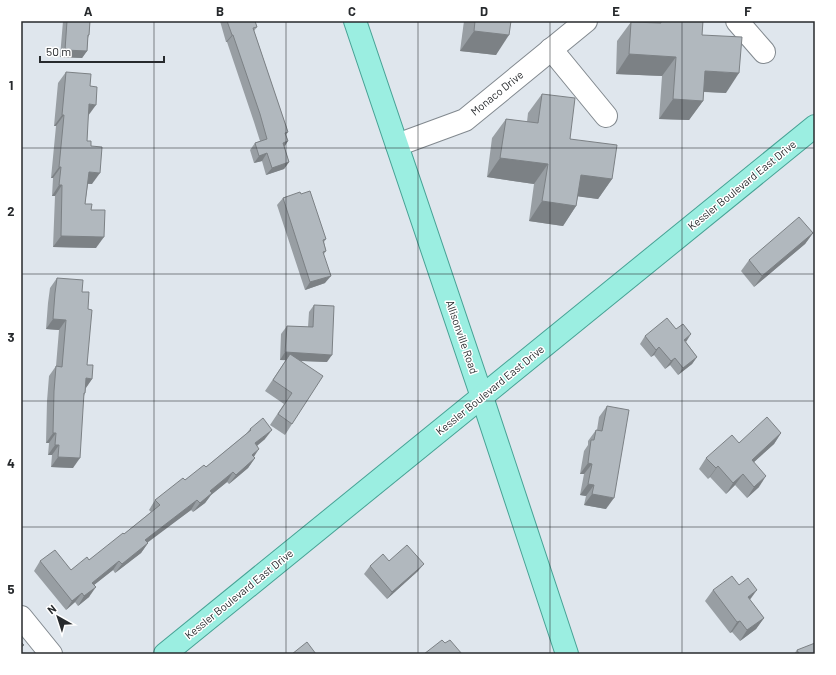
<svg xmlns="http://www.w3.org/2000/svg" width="836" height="675" font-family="Barlow,sans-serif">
	<rect width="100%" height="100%" fill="#dfe6ed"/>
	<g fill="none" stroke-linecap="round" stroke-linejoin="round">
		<g stroke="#82898f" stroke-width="24">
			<g id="minor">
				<polyline points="737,21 764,52"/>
				<polyline points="551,49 606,116"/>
				<polyline points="397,145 465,120 586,21"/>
				<polyline points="21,617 51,654"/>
			</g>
		</g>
		<g stroke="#47a295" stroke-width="24">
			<g id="major">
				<polyline points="355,21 482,397 567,654"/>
				<polyline points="165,654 815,126"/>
			</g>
		</g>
		<use href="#minor" stroke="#fff" stroke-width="22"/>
		<use href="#major" stroke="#9beee1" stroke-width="22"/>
	</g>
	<g fill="#989ea3">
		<polygon points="63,21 90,21 89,35 88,38 87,51 82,58 60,57"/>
		<polygon points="220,21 255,21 257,27 254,31 288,132 286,135 288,141 284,146 289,162 284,169 266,175 262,161 254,163 250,150 255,143 260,141 254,122 227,42 226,42"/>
		<polygon points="464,21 511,21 496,55 460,51"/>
		<polygon points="649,21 703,21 702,35 726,93 704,92 703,101 689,120 659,119 662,76 616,74 617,41 631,22 649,23"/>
		<polygon points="66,72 88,115 87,141 91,146 92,184 88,184 85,204 91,210 96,248 53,247 55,196 52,196 53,178 51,178 56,126 54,126 58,83"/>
		<polygon points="542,94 570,139 612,179 598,199 578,196 576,206 563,226 529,221 534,184 487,177 492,138 506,119 527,122 528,113"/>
		<polygon points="301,194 326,239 324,242 326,251 324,254 325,283 305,290 277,205 283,198"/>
		<polygon points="813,233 805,244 754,287 741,271 749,260"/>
		<polygon points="57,278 82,292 88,309 87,365 92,379 86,388 85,393 84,396 73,468 51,467 52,455 48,455 49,443 46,443 47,401 49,376 56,366 59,330 46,329 48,303 50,288"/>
		<polygon points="314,305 327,362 300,361 292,424 285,435 270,425 284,404 265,391 286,360 280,360 281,334 287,326 308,327 309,312"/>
		<polygon points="645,336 686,342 697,357 692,364 678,375 670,365 665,369 654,355 651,357 640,344"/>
		<polygon points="607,406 606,509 584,505 586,496 580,495 584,474 580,474 584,451 588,445 588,441 596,430 597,430 599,417"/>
		<polygon points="250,429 265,439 257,446 254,457 255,458 248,468 229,484 227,482 211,495 205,503 193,512 191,510 147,542 148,543 141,553 115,573 113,570 94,585 89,597 78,606 75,602 66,610 34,571 40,561 71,570 89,560 124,534 151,512 149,510 155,500 185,480 206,467 246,434"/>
		<polygon points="781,433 774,444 754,462 759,487 747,498 735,485 726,494 710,477 708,479 699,469 706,458 739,443"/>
		<polygon points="389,561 418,571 387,599 364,574 370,566"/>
		<polygon points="713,590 750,600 764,618 756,629 740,641 732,632 730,633 705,601"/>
		<polygon points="797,650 815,654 794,654"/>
	</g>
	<g fill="#7c8185">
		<polygon points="474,31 509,35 496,55 460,51"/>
		<polygon points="232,35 233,35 227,42 226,42"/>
		<polygon points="65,50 87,51 82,58 60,57"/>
		<polygon points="629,54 676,57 662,76 616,74"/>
		<polygon points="705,71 739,73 726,93 691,91"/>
		<polygon points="673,99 703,101 689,120 659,119"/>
		<polygon points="89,104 96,105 88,116"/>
		<polygon points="62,115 64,115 56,126 54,126"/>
		<polygon points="288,141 283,149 283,143"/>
		<polygon points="267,153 262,161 254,163 259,156"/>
		<polygon points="500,158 548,164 534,184 487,177"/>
		<polygon points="289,162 284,169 266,175 272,168"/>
		<polygon points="59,167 61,167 53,178 51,178"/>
		<polygon points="89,172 100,173 92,184 81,183"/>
		<polygon points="581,175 612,179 598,199 567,195"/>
		<polygon points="59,185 62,185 55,196 52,196"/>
		<polygon points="542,201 576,206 563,226 529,221"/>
		<polygon points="813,233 805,244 754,287 762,276"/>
		<polygon points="61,236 104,237 96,248 53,247"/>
		<polygon points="331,276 325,283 305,290 310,282"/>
		<polygon points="53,319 66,320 59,330 46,329"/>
		<polygon points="691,334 686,342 684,340"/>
		<polygon points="659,347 654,355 651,357 656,350"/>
		<polygon points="285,352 332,355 327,362 280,360"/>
		<polygon points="697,357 692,364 678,375 683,368"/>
		<polygon points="675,358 670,365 665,369 671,361"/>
		<polygon points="86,378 92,379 85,389"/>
		<polygon points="272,430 265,439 248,453 255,443"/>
		<polygon points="53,433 56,433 49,443 46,443"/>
		<polygon points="781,433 774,444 744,471 752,460"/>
		<polygon points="55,445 59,445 52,455 48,455"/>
		<polygon points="259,449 253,458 252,455"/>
		<polygon points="58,457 80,458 73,468 51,467"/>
		<polygon points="255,458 248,468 229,484 236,475"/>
		<polygon points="588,463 592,464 584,474 580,474"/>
		<polygon points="718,466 710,477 708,479 716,468"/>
		<polygon points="233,472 227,482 211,495 205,503 193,512 200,503 210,491"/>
		<polygon points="743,474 735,485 726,494 733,483"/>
		<polygon points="766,476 759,487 747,498 754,487"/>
		<polygon points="588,484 594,485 586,496 580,495"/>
		<polygon points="592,494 614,498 606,509 584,505"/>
		<polygon points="197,500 191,510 139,549 145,540"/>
		<polygon points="148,543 141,553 115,573 122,564"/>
		<polygon points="119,561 113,570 85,592 92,583"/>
		<polygon points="424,564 418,571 387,599 392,592"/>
		<polygon points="96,587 89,597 78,606 84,596"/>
		<polygon points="757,590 749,601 748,597"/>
		<polygon points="82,593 75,602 66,610 72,601"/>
		<polygon points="764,618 756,629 740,641 747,630"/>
		<polygon points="740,621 732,632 730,633 737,622"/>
	</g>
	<g fill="#b1b8be" stroke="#7c8185">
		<polygon points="67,21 90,21 89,35 88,35 87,51 65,50"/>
		<polygon points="227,21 255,21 257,27 253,28 288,132 285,133 288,141 283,143 289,162 272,168 267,153 259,156 255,143 267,139 260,114 233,35 232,35"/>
		<polygon points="475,21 511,21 509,35 474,31"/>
		<polygon points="661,21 703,21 702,35 742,37 739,73 705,71 703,101 673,99 676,57 629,54 631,22 661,23"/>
		<polygon points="66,72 91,74 90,86 97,87 96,105 89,104 87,141 91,141 91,146 102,147 100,173 89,172 85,204 92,204 91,210 105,210 104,237 61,236 62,185 59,185 61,167 59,167 64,115 62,115"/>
		<polygon points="542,94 575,98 570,139 617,145 612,179 581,175 576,206 542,201 548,164 500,158 506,119 538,123"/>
		<polygon points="310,191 326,239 323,240 326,251 323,252 331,276 310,282 283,198 300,192 301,194"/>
		<polygon points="799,217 813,233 762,276 749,260"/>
		<polygon points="57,278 83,280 82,292 89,292 88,309 92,310 87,365 93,365 92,379 86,378 85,393 84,393 80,458 58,457 59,445 55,445 56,433 53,433 54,391 56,366 62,367 66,320 53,319 55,293"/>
		<polygon points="314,305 334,306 332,355 285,352 287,326 313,327"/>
		<polygon points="667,318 676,329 683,324 691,334 684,340 697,357 683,368 675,358 671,361 659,347 656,350 645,336"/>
		<polygon points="290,354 323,376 292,424 278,414 292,393 273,380"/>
		<polygon points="607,406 629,410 614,498 592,494 594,485 588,484 592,464 588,463 591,440 594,440 596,430 602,431"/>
		<polygon points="767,417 781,433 752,460 766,476 754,487 743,474 733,483 718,466 716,468 706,458 732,435 739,443"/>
		<polygon points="263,418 272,430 255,443 259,449 252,455 255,458 236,475 233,472 210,491 212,493 200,503 197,500 145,540 148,543 122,564 119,561 92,583 96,587 84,596 82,593 72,601 40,561 55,550 71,570 87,557 89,560 123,533 124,534 160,505 155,500 183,478 185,480 204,465 206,467 251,430 250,429"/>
		<polygon points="407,545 424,564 392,592 370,566 383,554 389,561"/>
		<polygon points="732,576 739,585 748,578 757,590 748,597 764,618 747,630 740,621 737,622 713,590"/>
		<polygon points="442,640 445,643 450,640 462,654 424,654"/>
		<polygon points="21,642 24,645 21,647"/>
		<polygon points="307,642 316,654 292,654"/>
		<polygon points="815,643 815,654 799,654 797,650"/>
	</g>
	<path fill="none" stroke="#272a2d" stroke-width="1" stroke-opacity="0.55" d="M 154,21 L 154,654M 286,21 L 286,654M 418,21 L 418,654M 550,21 L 550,654M 682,21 L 682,654M 21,148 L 815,148M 21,274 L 815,274M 21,401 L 815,401M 21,527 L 815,527"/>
	<g text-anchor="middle" stroke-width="3" stroke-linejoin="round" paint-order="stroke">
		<g font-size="11" fill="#272a2d" stroke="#fff">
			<text transform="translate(497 93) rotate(-39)" y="4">Monaco Drive</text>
			<text transform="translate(742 185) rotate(-39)" y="4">Kessler Boulevard East Drive</text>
			<text transform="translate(462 337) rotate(71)" y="4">Allisonville Road</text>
			<text transform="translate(490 390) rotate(-39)" y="4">Kessler Boulevard East Drive</text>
			<text transform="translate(239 594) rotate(-39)" y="4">Kessler Boulevard East Drive</text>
		</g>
	</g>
	<rect width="836" height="675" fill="none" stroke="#ffffff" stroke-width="44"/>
	<g transform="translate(58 617) rotate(321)" stroke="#ffffff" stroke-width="3" paint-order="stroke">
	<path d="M0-3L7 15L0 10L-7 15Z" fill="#272a2d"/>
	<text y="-6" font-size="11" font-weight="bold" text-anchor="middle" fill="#272a2d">N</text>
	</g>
	<path d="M40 56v6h124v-6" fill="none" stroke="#272a2d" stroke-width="2"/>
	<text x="46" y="56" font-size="12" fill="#272a2d" stroke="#ffffff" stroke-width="3" paint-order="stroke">50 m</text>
	<rect x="22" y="22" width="792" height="631" fill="none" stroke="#272a2d" stroke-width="1.5"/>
	<g font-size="13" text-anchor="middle" font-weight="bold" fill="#272a2d">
		<text x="88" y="16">A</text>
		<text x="220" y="16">B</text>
		<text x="352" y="16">C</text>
		<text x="484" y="16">D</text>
		<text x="616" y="16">E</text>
		<text x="748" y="16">F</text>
		<text x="11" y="90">1</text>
		<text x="11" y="216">2</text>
		<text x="11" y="342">3</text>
		<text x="11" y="468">4</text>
		<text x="11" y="594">5</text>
	</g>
</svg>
